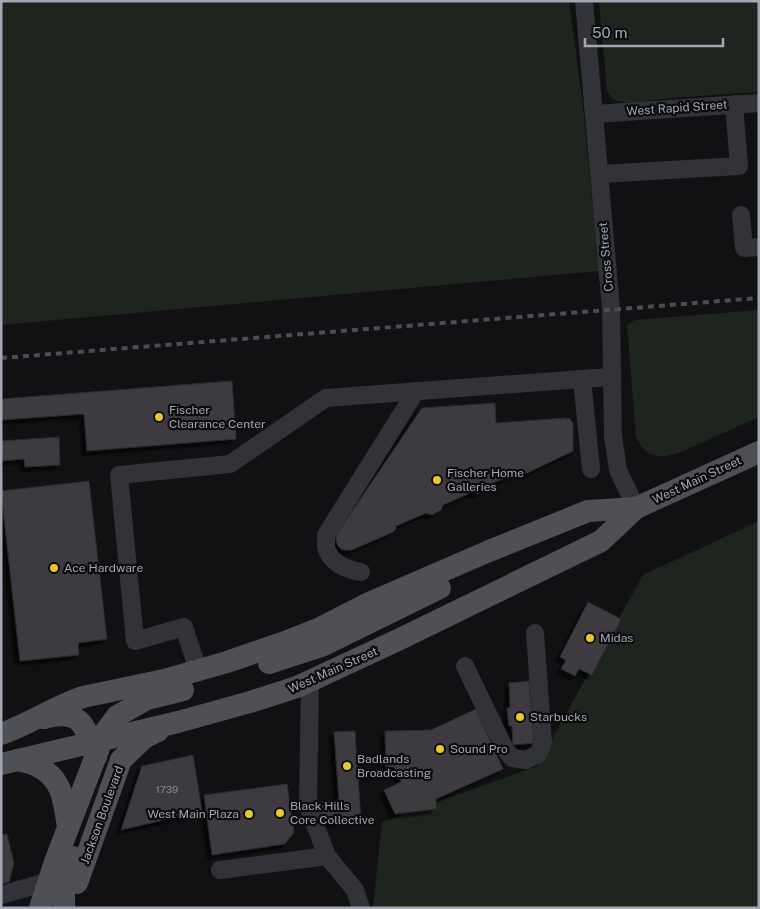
<svg xmlns="http://www.w3.org/2000/svg" width="760" height="909" font-family="'Public Sans',sans-serif">
	<defs>
		<filter id="shadow"><feDropShadow dx="-4.5" dy="4.5" stdDeviation="1" flood-color="#0009"/></filter>
	</defs>
	<rect width="100%" height="100%" fill="#111113"/>
	<g fill="#1e251f">
		<polygon points="1,1 569,1 582,97 599,271 1,325"/>
		<path d="M 599,1 L 759,1 L 759,92 C 726,94 693,96 661,99 C 648,100 634,105 622,102 C 615,101 610,97 607,91 Z"/>
		<path d="M 759,310 L 759,417 L 679,453 C 659,459 646,458 636,437 L 627,325 L 635,320 Z"/>
		<polygon points="759,521 759,908 373,908 382,822 537,766 643,575"/>
	</g>
	<g fill="#3c3b40" stroke="#2c2b2f" filter="url(#shadow)">
		<polygon points="232,381 236,439 87,451 84,414 1,420 1,399"/>
		<polygon points="495,403 496,423 565,418 570,419 573,423 573,451 523,475 519,475 517,473 488,485 486,490 478,494 472,492 443,505 441,510 432,515 426,513 396,526 396,529 393,532 352,550 345,550 341,549 338,546 336,540 336,535 422,408"/>
		<polygon points="59,437 60,465 25,467 24,459 1,461 1,441"/>
		<polygon points="89,481 107,639 78,643 79,655 20,661 1,491"/>
		<polygon points="588,602 621,619 592,675 579,669 575,676 561,669 566,660 560,657"/>
		<polygon points="529,681 534,743 513,745 512,726 509,726 507,708 510,708 509,683"/>
		<polygon points="476,709 503,769 436,799 436,809 395,814 384,790 401,782 394,767 386,767 385,731 431,730"/>
		<polygon points="355,731 361,820 320,823 318,802 339,800 334,732"/>
		<polygon points="193,755 202,811 121,830 142,766"/>
		<polygon points="287,784 294,832 285,844 212,855 204,795"/>
		<polygon points="7,834 14,863 9,882 1,884 1,835"/>
	</g>
	<g fill="none" stroke-linecap="round" stroke-linejoin="round">
		<g stroke="#323338" stroke-width="18">
			<polyline points="584,1 611,309 613,436 618,470 636,508"/>
			<polyline points="595,114 759,103"/>
			<polyline points="600,174 739,166 734,104"/>
			<polyline points="741,215 744,248 759,247"/>
			<polyline points="591,469 582,379 612,377"/>
			<path d="M 361,572 C 347,570 330,563 326,547 C 326,544 326,539 326,535 L 416,391"/>
			<polyline points="465,666 505,749 512,758 526,760 538,754 543,743 535,633"/>
			<polyline points="198,670 184,627 135,641 119,475 230,464 326,398 582,379"/>
			<polyline points="310,681 308,806 327,856 355,890 361,908"/>
			<polyline points="220,870 327,856"/>
			<polyline points="1,895 29,887 57,878"/>
		</g>
		<g stroke="#4f4f56" stroke-width="22">
			<polyline points="269,663 324,645 440,588"/>
			<path d="M 44,718 C 82,708 85,726 96,757"/>
			<path d="M 1,734 C 29,724 54,707 83,697 L 164,680 L 227,662 L 285,642 L 318,629 L 369,603 L 489,551 L 588,511 L 636,508"/>
			<path d="M 18,760 C 24,762 32,763 37,766 C 63,778 64,802 68,827"/>
			<polyline points="1,764 178,722 250,702 297,687 400,639 601,541 636,508 759,452"/>
			<polyline points="77,883 121,760 144,738 158,731"/>
			<polyline points="40,908 55,862 105,732 117,716 147,699 183,690"/>
			<polyline points="64,908 64,883 72,857"/>
		</g>
		<polyline stroke="#4c4c52" stroke-width="4" stroke-dasharray="6 5" stroke-linecap="butt" points="1,358 759,298"/>
	</g>
	<g fill="#eac532" stroke="#0c0c0e" stroke-width="2">
		<circle cx="159" cy="417" r="5"/>
		<circle cx="437" cy="480" r="5"/>
		<circle cx="54" cy="568" r="5"/>
		<circle cx="590" cy="638" r="5"/>
		<circle cx="520" cy="717" r="5"/>
		<circle cx="440" cy="749" r="5"/>
		<circle cx="347" cy="766" r="5"/>
		<circle cx="280" cy="813" r="5"/>
		<circle cx="249" cy="814" r="5"/>
	</g>
	<g text-anchor="middle" stroke-width="4.5" stroke-linejoin="round" paint-order="stroke">
		<g font-size="10" fill="#898b96">
			<text x="167" y="793">1739</text>
		</g>
		<g font-size="12" fill="#a3a6b3" stroke="#0c0c0e">
			<text transform="translate(677 108) rotate(-4)" y="4">West Rapid Street</text>
			<text transform="translate(606 257) rotate(-95)" y="4">Cross Street</text>
			<text transform="translate(697 480) rotate(-25)" y="4">West Main Street</text>
			<text transform="translate(333 670) rotate(-24)" y="4">West Main Street</text>
			<text transform="translate(102 815) rotate(-70)" y="4">Jackson Boulevard</text>
		</g>
		<g font-size="12" fill="#a3a6b3" stroke="#0c0c0e" text-anchor="start">
			<text x="169" y="414">Fischer<tspan x="169" dy="14">Clearance Center</tspan></text>
			<text x="447" y="477">Fischer Home<tspan x="447" dy="14">Galleries</tspan></text>
			<text x="64" y="572">Ace Hardware</text>
			<text x="600" y="642">Midas</text>
			<text x="530" y="721">Starbucks</text>
			<text x="450" y="753">Sound Pro</text>
			<text x="357" y="763">Badlands<tspan x="357" dy="14">Broadcasting</tspan></text>
			<text x="290" y="810">Black Hills<tspan x="290" dy="14">Core Collective</tspan></text>
			<text x="239" y="818" text-anchor="end">West Main Plaza</text>
		</g>
	</g>
	<rect width="760" height="909" fill="none" stroke="#a3a6b3" stroke-width="5"/>
	<path d="M585 38v8h138v-8" fill="none" stroke="#a3a6b3" stroke-width="2.5"/>
	<text x="592" y="38" font-size="15" fill="#a3a6b3" stroke="#0c0c0e" stroke-width="4" paint-order="stroke">50 m</text>
</svg>
